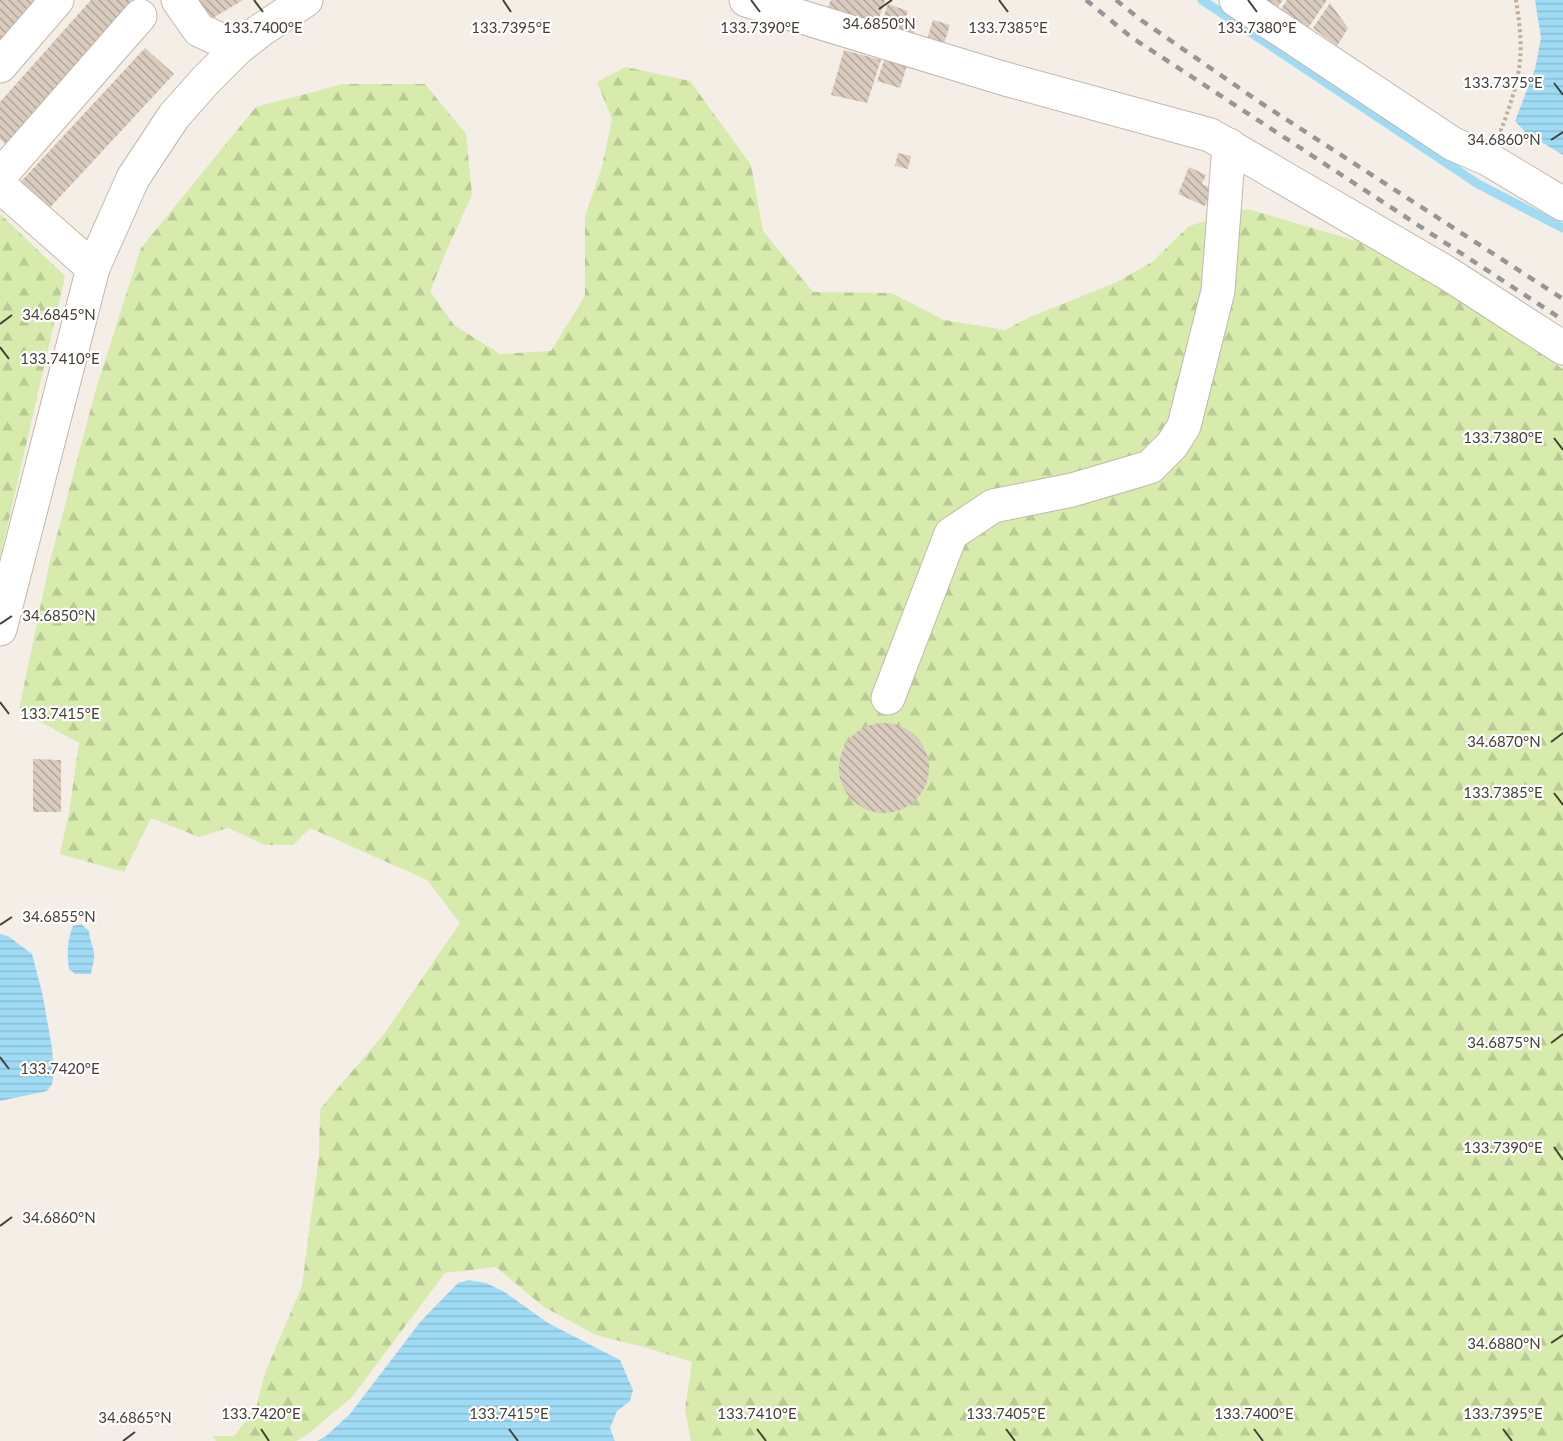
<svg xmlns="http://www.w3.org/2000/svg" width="1563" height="1441" font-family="Lato,sans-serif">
	<defs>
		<pattern id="forest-firs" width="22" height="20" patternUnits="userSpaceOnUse" patternTransform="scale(1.5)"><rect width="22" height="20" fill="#d6ebac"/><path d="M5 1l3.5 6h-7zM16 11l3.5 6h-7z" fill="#b9cb95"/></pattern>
		<pattern id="water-rules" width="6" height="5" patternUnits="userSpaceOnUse" patternTransform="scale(1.5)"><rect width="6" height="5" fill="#9fdbf5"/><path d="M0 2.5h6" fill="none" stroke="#8abdd3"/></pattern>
		<pattern id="building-back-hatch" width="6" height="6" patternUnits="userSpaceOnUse" patternTransform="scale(1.5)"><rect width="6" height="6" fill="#d9cbbe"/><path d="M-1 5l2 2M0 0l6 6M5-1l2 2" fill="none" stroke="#b2a69b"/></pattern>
	</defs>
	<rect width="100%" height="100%" fill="#f4eee6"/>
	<g fill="url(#forest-firs)">
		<polygon points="626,67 690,81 751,165 763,231 813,292 891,293 944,320 1005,330 1030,317 1115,283 1152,262 1189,226 1248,209 1383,249 1563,369 1563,1441 691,1441 685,1409 692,1362 647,1348 596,1335 544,1307 496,1267 445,1273 352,1397 308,1434 296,1441 216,1441 213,1436 234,1436 256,1408 265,1373 302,1286 319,1156 320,1109 384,1034 460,923 427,880 310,828 293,845 265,845 228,828 199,837 151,818 124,872 60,854 69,813 79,743 19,710 49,565 96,389 141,248 256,107 343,84 425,84 466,134 472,195 449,245 430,291 454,325 500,354 551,351 585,296 585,216 602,167 612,119 597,82"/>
		<polygon points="0,214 65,276 0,558"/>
	</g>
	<g fill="url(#water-rules)">
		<polygon points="1535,0 1563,0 1563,155 1526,133 1515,121 1535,69 1541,38"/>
		<path d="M 81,924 L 89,931 C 90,941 92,943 94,952 C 95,959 92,967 91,974 L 75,974 L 69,969 C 67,954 67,940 73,926 Z"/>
		<polygon points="0,934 8,936 32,954 42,992 52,1048 54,1073 52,1084 47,1091 0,1101"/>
		<polygon points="469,1280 486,1283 503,1291 548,1323 620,1360 633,1390 630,1401 617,1411 610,1428 615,1441 317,1441 326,1436 350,1414 421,1321 458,1283"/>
	</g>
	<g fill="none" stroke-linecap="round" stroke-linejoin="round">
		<polyline stroke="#9fdbf5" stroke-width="9" points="1202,0 1478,184 1563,228"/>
	</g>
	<g fill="url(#building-back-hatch)">
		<polygon points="0,0 37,0 0,42"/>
		<polygon points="91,0 130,0 137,6 10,149 0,139 0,102"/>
		<polygon points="195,0 243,0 208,21"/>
		<polygon points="831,0 885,0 877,24 828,7"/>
		<polygon points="1266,0 1283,0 1277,8"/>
		<polygon points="1287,0 1327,0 1308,28 1281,9"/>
		<polygon points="1330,3 1348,28 1337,46 1313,28"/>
		<polygon points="888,4 908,11 906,17 918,21 912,38 880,27"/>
		<polygon points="933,20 950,25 943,47 926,42"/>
		<polygon points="145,48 174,74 44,214 16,187"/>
		<polygon points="844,50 881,60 867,103 831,95"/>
		<polygon points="885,58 907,65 900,88 877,81"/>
		<polygon points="898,153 911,156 908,169 895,166"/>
		<polygon points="1189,167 1206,175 1202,184 1213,189 1205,206 1178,194"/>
		<circle cx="884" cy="768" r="45"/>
		<polygon points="33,759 61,760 61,812 33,812"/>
	</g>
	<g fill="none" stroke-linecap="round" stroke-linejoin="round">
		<g stroke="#c3b8ab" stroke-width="35">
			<g id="minor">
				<polyline points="178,0 199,30 238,48"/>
				<polyline points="746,0 1002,78 1210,135 1447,273 1563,348"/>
				<polyline points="1236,0 1453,144 1488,159 1563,204"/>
				<polyline points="0,66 57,0"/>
				<polyline points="0,176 140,16"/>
				<polyline points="0,186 93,268"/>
				<polyline points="0,629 93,268 133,178 174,116 205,81 238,48 261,30 306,0"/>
				<polyline points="888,698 951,534 993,506 1072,490 1150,467 1172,445 1184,426 1218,291 1229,145"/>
			</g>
		</g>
		<path stroke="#c3af99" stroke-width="4" stroke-dasharray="3 3" stroke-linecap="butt" d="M 1502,131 L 1501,130 C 1509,109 1518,83 1520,61 C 1522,41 1519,20 1516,0"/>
		<use href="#minor" stroke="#fff" stroke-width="33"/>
		<g stroke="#969696" stroke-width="4.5" stroke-dasharray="8 8" stroke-linecap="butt">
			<polyline points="1086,0 1131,37 1563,320"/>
			<polyline points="1116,0 1141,20 1261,103 1563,299"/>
		</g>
	</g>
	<path fill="none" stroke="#473e35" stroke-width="2" d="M 254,0 L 263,12M 503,0 L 511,12M 751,0 L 760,12M 999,0 L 1008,12M 1248,0 L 1257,12M 879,9 L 892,0M 1554,83 L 1563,95M 1551,140 L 1563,132M 0,324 L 12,315M 0,347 L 9,359M 1554,438 L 1563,450M 0,624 L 12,616M 0,702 L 9,714M 1551,742 L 1563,733M 1554,793 L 1563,805M 0,925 L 12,917M 1551,1043 L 1563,1034M 0,1057 L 9,1069M 1554,1147 L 1563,1160M 0,1226 L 12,1217M 1551,1343 L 1563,1335M 261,1429 L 269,1441M 509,1429 L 518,1441M 757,1429 L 766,1441M 1006,1429 L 1015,1441M 1254,1429 L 1263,1441M 1503,1429 L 1512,1441M 123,1441 L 135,1432"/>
	<g font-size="15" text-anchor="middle" fill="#473e35" stroke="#fff" stroke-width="4.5" stroke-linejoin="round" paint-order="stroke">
		<text x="879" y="29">34.6850°N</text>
		<text x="760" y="33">133.7390°E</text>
		<text x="1008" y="33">133.7385°E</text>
		<text x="263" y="33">133.7400°E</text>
		<text x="511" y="33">133.7395°E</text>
		<text x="1257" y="33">133.7380°E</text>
		<text x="1503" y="88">133.7375°E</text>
		<text x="1504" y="145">34.6860°N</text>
		<text x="59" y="320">34.6845°N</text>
		<text x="60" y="364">133.7410°E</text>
		<text x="1503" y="443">133.7380°E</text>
		<text x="59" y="621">34.6850°N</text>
		<text x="60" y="719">133.7415°E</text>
		<text x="1504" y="747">34.6870°N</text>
		<text x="1503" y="798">133.7385°E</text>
		<text x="59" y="922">34.6855°N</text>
		<text x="1504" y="1048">34.6875°N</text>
		<text x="60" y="1074">133.7420°E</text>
		<text x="1503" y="1153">133.7390°E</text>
		<text x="59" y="1223">34.6860°N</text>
		<text x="1504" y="1349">34.6880°N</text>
		<text x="261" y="1419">133.7420°E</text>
		<text x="509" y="1419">133.7415°E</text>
		<text x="757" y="1419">133.7410°E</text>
		<text x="1006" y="1419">133.7405°E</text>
		<text x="1254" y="1419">133.7400°E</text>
		<text x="1503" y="1419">133.7395°E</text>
		<text x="135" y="1423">34.6865°N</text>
	</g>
</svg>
